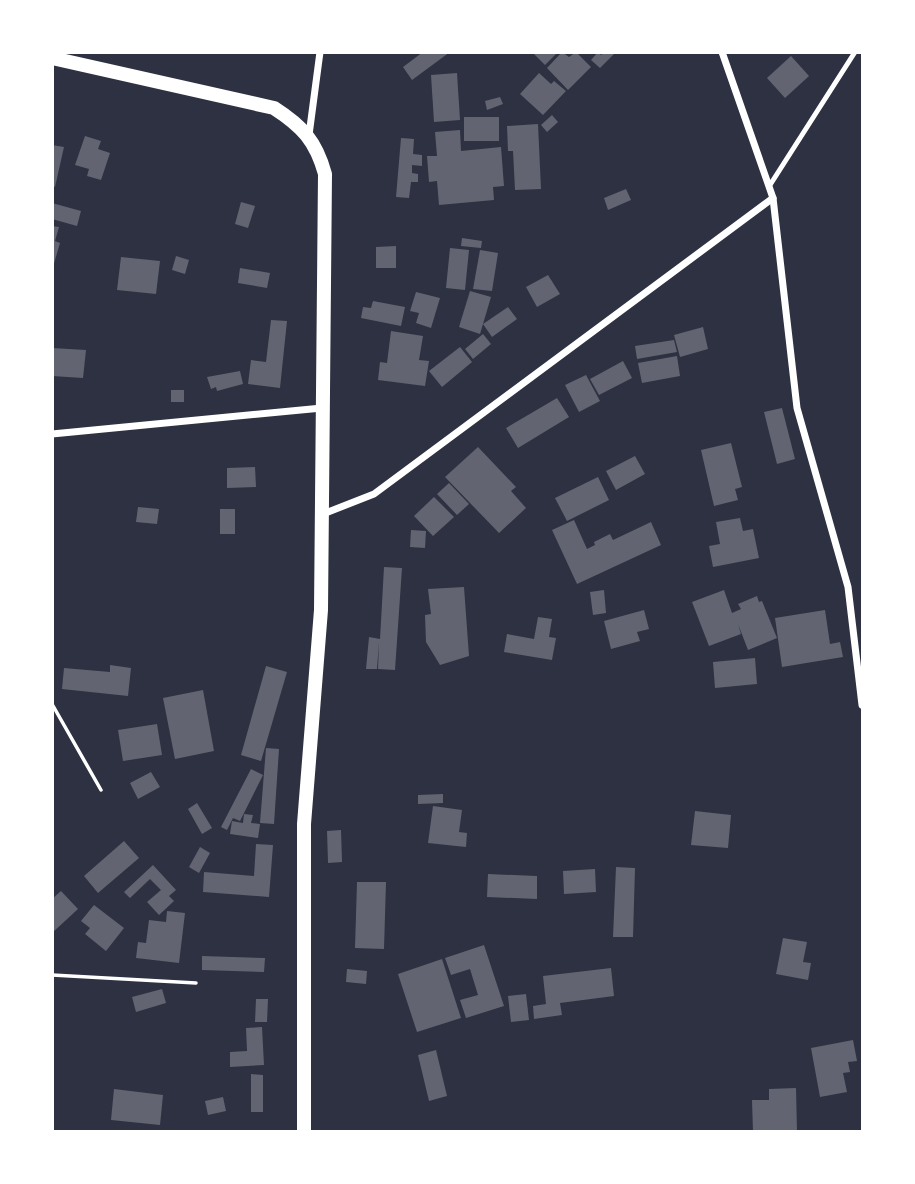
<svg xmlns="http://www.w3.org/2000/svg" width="915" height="1184" font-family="Roboto,sans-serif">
	<rect width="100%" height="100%" fill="#2d3142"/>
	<g fill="#626471">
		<polygon points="423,52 450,52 412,80 403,67"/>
		<polygon points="532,52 558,52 545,65"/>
		<polygon points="562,52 569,57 576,52 591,67 568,90 547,68"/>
		<polygon points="598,52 601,55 604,52 616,52 600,68 591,60"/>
		<polygon points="791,56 809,76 785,98 767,78"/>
		<polygon points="457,73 460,120 434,122 431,75"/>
		<polygon points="539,73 551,84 554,81 566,91 543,115 520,94"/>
		<polygon points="500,97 503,104 487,110 485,101"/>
		<polygon points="552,115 558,122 547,132 541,125"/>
		<rect x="464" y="117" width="35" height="24"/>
		<polygon points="538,124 541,189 515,190 513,151 508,151 507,126"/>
		<polygon points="460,130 461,151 501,147 504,186 493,187 494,200 439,205 437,181 429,182 427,156 437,156 435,132"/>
		<polygon points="85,136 101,141 98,149 110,153 101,180 87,176 89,169 75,165"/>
		<polygon points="401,138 414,139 413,154 422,155 422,166 412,165 412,173 418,174 418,182 411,182 409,198 396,197"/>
		<polygon points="52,145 64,147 55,187 52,186"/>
		<polygon points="626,189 631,200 608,210 604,198"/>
		<polygon points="241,202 255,206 248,228 235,224"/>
		<polygon points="52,203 81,211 77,226 52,219"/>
		<polygon points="52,226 59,227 55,241 60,243 53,267"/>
		<polygon points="462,238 482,241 481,248 461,246"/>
		<polygon points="396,246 396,268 376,268 376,247"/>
		<polygon points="450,248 469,250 465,290 446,288"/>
		<polygon points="480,250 498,253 492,291 473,289"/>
		<polygon points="176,256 189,260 185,274 172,270"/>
		<polygon points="121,257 160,261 156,294 117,290"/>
		<polygon points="240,268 270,273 267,288 238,283"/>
		<polygon points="548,275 560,294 537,307 526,287"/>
		<polygon points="470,291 491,297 480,334 459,327"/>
		<polygon points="416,292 440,298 431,328 416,323 419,313 410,311"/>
		<polygon points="373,301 405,307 401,326 361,318 363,307 371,308"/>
		<polygon points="508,307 517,319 492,337 483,324"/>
		<polygon points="271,320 287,321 280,388 248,384 251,360 266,362"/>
		<polygon points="703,327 708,349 680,357 674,335"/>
		<polygon points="391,331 423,336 419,360 429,361 425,386 378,380 380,362 387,363"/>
		<polygon points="483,334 491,344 473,359 465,349"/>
		<polygon points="674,340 677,352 637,359 635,346"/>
		<polygon points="460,347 472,362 442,387 429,371"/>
		<polygon points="52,348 86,350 83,378 52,376"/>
		<polygon points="677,356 680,376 642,383 638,363"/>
		<polygon points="623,361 632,378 599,395 590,379"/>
		<polygon points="240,371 243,384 217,391 216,387 211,389 207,377"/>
		<polygon points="586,375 600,401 579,412 565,385"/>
		<rect x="171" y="390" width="13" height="12"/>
		<polygon points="557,398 569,417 518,448 506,428"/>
		<polygon points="782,408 795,459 777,464 764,412"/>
		<polygon points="731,443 742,487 735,489 738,500 714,506 701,450"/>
		<polygon points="478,447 516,487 511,491 526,508 499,533 445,477"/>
		<polygon points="635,456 645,474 616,490 606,471"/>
		<polygon points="255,467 256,487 227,488 227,468"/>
		<polygon points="598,477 609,500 567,521 555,498"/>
		<polygon points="449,483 469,504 457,515 437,494"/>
		<polygon points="434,497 454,517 433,536 414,516"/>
		<polygon points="138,507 159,509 157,524 136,522"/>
		<rect x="220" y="509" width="15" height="25"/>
		<polygon points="740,518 743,531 753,529 759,558 713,567 709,546 720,544 716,522"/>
		<polygon points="574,520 587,549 595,545 594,542 610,534 613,540 651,522 661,545 577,584 552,530"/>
		<polygon points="411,530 426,531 425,548 410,547"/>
		<polygon points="384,567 402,568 395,670 378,669 379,642 377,669 366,669 369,637 380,639"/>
		<polygon points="464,587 469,656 440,665 426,642 425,615 431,614 428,589"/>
		<polygon points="604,590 606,613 593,615 590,592"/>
		<polygon points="724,590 732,613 741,609 738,604 757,596 759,602 762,601 777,638 748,650 738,624 741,634 709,646 692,602"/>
		<polygon points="644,610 649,629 637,632 640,641 611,649 604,621"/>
		<polygon points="825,610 830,644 840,642 843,657 782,667 775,618"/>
		<polygon points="538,617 552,619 549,637 556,638 552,660 504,652 507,634 534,639"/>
		<polygon points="755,658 757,684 715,688 713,662"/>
		<polygon points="110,665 131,668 128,696 62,689 64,668 110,672"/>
		<polygon points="266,666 287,672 261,761 241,755"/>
		<polygon points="203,690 214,751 175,759 163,698"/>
		<polygon points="157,724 162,755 123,761 118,730"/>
		<polygon points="266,748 279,749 274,824 260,823"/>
		<polygon points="251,769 263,775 240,821 233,818 227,830 221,827"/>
		<polygon points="151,772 160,787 138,799 130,783"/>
		<polygon points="443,794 443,803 418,804 418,795"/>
		<polygon points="197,803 212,828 202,834 188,809"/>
		<polygon points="433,806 462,810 459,832 467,833 466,847 428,843"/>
		<polygon points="695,811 731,815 728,848 691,845"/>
		<polygon points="244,814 253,815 251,823 260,824 258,838 230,834 232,821 243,823"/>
		<polygon points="341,830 342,862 328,863 327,831"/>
		<polygon points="124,841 139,858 98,893 84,876"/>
		<polygon points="256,844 273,845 269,897 203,892 204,872 254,876"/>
		<polygon points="200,847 210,853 199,873 189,867"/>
		<polygon points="153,865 176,890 169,896 174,901 159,915 147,902 161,890 150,879 130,898 124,892"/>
		<polygon points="616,867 635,868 633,937 613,937"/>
		<polygon points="595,869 596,892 564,894 563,871"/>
		<polygon points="488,874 537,876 537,899 487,897"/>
		<polygon points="357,882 386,882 384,949 355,948"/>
		<polygon points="61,891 78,909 52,933 52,899"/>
		<polygon points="94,905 124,928 106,951 85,934 90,928 81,921"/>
		<polygon points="167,911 185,913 179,963 136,958 138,942 146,943 149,920 166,922"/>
		<polygon points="783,938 807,942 803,962 811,963 808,980 776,974"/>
		<polygon points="484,945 504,1006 466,1018 460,1000 478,995 470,969 451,975 445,958"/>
		<polygon points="202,956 265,958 264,972 202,970"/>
		<polygon points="442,959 461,1018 417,1032 398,974"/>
		<polygon points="611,968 614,996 560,1003 562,1015 534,1019 533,1006 546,1004 543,976"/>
		<polygon points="347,969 367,971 366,984 346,982"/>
		<polygon points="162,989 166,1003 136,1012 132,997"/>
		<polygon points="526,994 529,1020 511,1022 508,996"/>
		<polygon points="256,999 268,999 267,1022 255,1022"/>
		<polygon points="262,1027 264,1065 230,1067 230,1052 247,1051 246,1028"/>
		<polygon points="853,1040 857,1061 848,1062 850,1072 843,1073 847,1092 820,1097 811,1048"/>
		<polygon points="436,1050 447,1096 429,1101 418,1055"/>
		<polygon points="251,1074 263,1075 263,1112 251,1112"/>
		<polygon points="796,1088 797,1132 753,1132 752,1100 769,1100 769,1089"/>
		<polygon points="114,1089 163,1095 160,1125 111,1120"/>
		<polygon points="223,1097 226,1111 208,1115 205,1101"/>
	</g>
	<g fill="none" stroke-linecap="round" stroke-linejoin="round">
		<g stroke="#fff" stroke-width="3.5">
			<polyline points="52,704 101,790"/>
			<polyline points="52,975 196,983"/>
		</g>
		<polyline stroke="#fff" stroke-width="5" points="770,185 855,52"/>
		<g stroke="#fff" stroke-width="7">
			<polyline points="722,52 773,198 797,408 848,587 862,705"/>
			<polyline points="309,135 320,52"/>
			<polyline points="52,434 322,408"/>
			<polyline points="323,514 374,494 773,198"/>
		</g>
		<path stroke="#fff" stroke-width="14" d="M 52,58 L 274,108 C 302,126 316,141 325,174 L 321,610 L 304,824 L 304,1132"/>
	</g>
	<rect width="915" height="1184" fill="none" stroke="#ffffff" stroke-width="108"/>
</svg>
